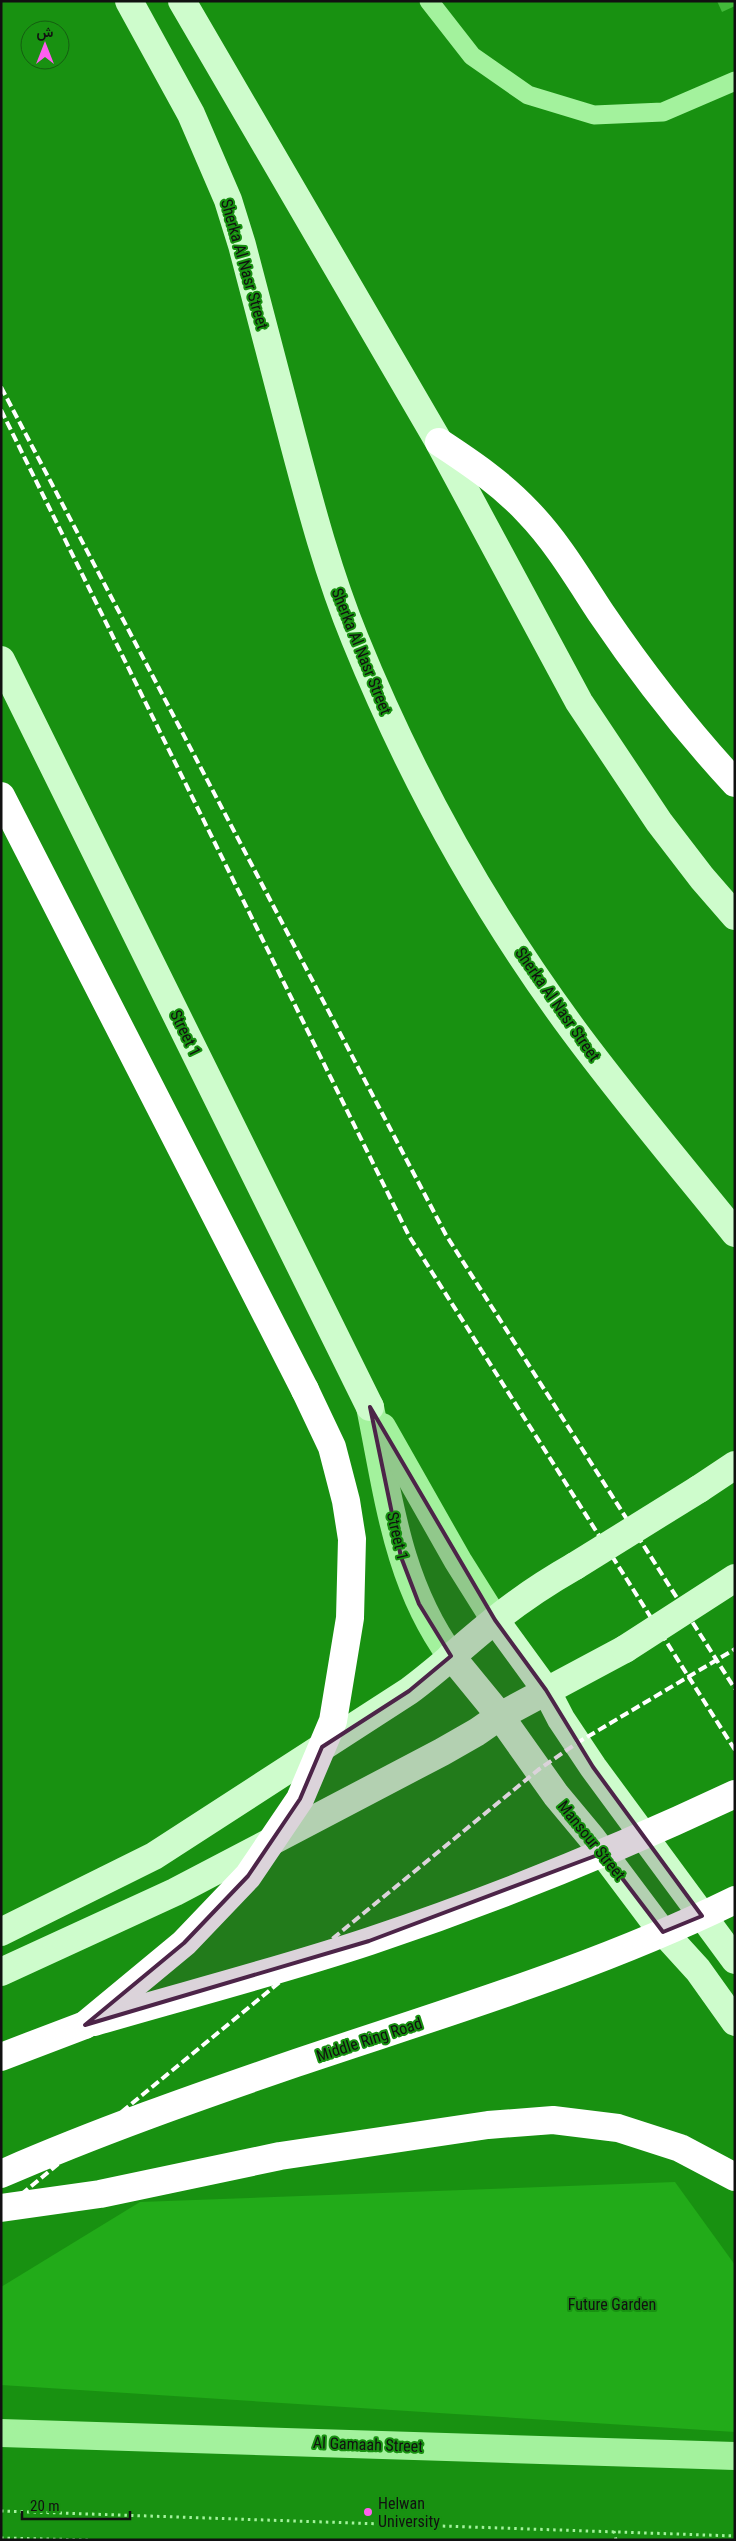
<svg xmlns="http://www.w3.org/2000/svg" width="736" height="2541" font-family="'Roboto Condensed',Vazirmatn,sans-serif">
	<rect width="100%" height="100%" fill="#189111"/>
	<polygon fill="#22ab19" points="675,2182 735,2265 735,2432 1,2385 1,2287 140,2202"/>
	<polygon fill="#42b93a" points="717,1 735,1 735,6 722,12"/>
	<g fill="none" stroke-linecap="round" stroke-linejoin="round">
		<g stroke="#a3f29d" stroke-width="3" stroke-dasharray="2.5 4" stroke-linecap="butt">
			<polyline points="1,2511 735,2536"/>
			<polyline points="614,2531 616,2540"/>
			<polyline points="1,2538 92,2540"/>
		</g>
		<polyline stroke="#a3f29d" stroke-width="19" points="429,1 472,56 528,95 594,115 663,112 735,81"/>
		<g stroke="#a3f29d" stroke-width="28">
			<path d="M 370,1407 C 388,1494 397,1582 451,1656"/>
			<polyline points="382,1427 458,1561 495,1620"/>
			<polyline points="1,2433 735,2456"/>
		</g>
		<g stroke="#cefccc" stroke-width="28">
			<path d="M 129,1 L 191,114 L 228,200 L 242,245 C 259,309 275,372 292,436 C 310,504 328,573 355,639 C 411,777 486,912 574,1031 C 625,1100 681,1166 735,1233"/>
			<polyline points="182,1 439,442 579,702 659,822 702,878 735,916"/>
			<polyline points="1,660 370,1407"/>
			<polyline points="699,1489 735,1465"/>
			<polyline points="495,1620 546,1690 561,1719 593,1767 735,1960"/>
			<polyline points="451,1656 500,1716 556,1795 591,1837 657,1925 698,1970 735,2022"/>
			<path d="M 1,1932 L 154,1856 L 409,1691 C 439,1669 466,1643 495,1620 C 521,1599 547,1582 575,1566"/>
			<polyline points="1,1972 175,1892 442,1752 477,1732 500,1716 625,1649"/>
		</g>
		<g stroke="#fff" stroke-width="28">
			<path d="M 439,442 C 471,463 502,484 528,512 C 557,542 578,578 601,613 C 641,672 686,730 735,783"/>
			<polyline points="1,796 305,1390"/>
			<polyline points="1,2057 85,2025"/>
		</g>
		<g stroke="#fff" stroke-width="4" stroke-dasharray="9 4" stroke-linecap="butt">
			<polyline points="1,387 446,1235 735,1689"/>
			<polyline points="1,410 409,1236 735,1750"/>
			<polyline points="1,2211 538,1770 577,1743 735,1649"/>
		</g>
		<g stroke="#cefccc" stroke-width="28">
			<polyline points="575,1566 699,1489"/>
			<polyline points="625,1649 735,1578"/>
		</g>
		<g stroke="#fff" stroke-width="28">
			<path d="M 94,2022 C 186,1995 280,1971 370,1941 C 495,1899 616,1850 735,1794"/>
			<polyline points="85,2025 184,1943 248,1876 300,1799 333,1721 350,1618 352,1539 346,1501 332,1447 305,1390"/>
			<path d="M 1,2174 C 97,2132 197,2097 296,2063 C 444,2013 594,1969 735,1900"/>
			<polyline points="1,2208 100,2194 280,2156 488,2125 553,2120 618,2128 680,2148 735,2177"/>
		</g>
	</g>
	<path fill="#4c2448" fill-opacity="0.2" stroke="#4c2448" stroke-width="4" stroke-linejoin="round" d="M 370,1407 L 495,1620 L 546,1690 L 593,1767 L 702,1916 L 663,1932 L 603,1853 L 369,1941 L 85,2025 L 184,1943 L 248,1876 L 300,1799 L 322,1747 L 409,1691 L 451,1656 L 419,1604 L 401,1557 Z"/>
	<circle fill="#ff5eef" stroke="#189111" stroke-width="2" cx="368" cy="2512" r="5"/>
	<g text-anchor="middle" stroke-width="4" stroke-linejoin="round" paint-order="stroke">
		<g font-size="16" fill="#111" stroke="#189111">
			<text transform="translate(245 264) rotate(74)" y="6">Sherka Al Nasr Street</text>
			<text transform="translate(362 651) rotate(68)" y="6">Sherka Al Nasr Street</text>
			<text transform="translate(558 1004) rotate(55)" y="6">Sherka Al Nasr Street</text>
			<text transform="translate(186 1033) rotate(64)" y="6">Street 1</text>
			<text transform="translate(398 1536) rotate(77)" y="6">Street 1</text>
			<text transform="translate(592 1840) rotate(51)" y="6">Mansour Street</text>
			<text transform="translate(369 2039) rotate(-18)" y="6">Middle Ring Road</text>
			<text transform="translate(368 2444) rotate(2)" y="6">Al Gamaah Street</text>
		</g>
		<g font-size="16" fill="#111" stroke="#189111">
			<text x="612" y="2310">Future Garden</text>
		</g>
		<g font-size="16" fill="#111" stroke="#189111" text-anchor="start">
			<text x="378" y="2509">Helwan<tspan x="378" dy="18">University</tspan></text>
		</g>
	</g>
	<rect width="736" height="2541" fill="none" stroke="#111111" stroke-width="5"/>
	<g transform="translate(45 45)"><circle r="24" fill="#189111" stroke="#155e11"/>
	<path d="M0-4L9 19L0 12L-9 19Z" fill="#ff5eef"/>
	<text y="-8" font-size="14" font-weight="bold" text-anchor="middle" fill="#111111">ش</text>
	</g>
	<path d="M22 2511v8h108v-8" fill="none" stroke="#111111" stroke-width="2.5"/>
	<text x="30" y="2511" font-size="15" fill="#111111" stroke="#189111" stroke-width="4" paint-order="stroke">20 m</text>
</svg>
